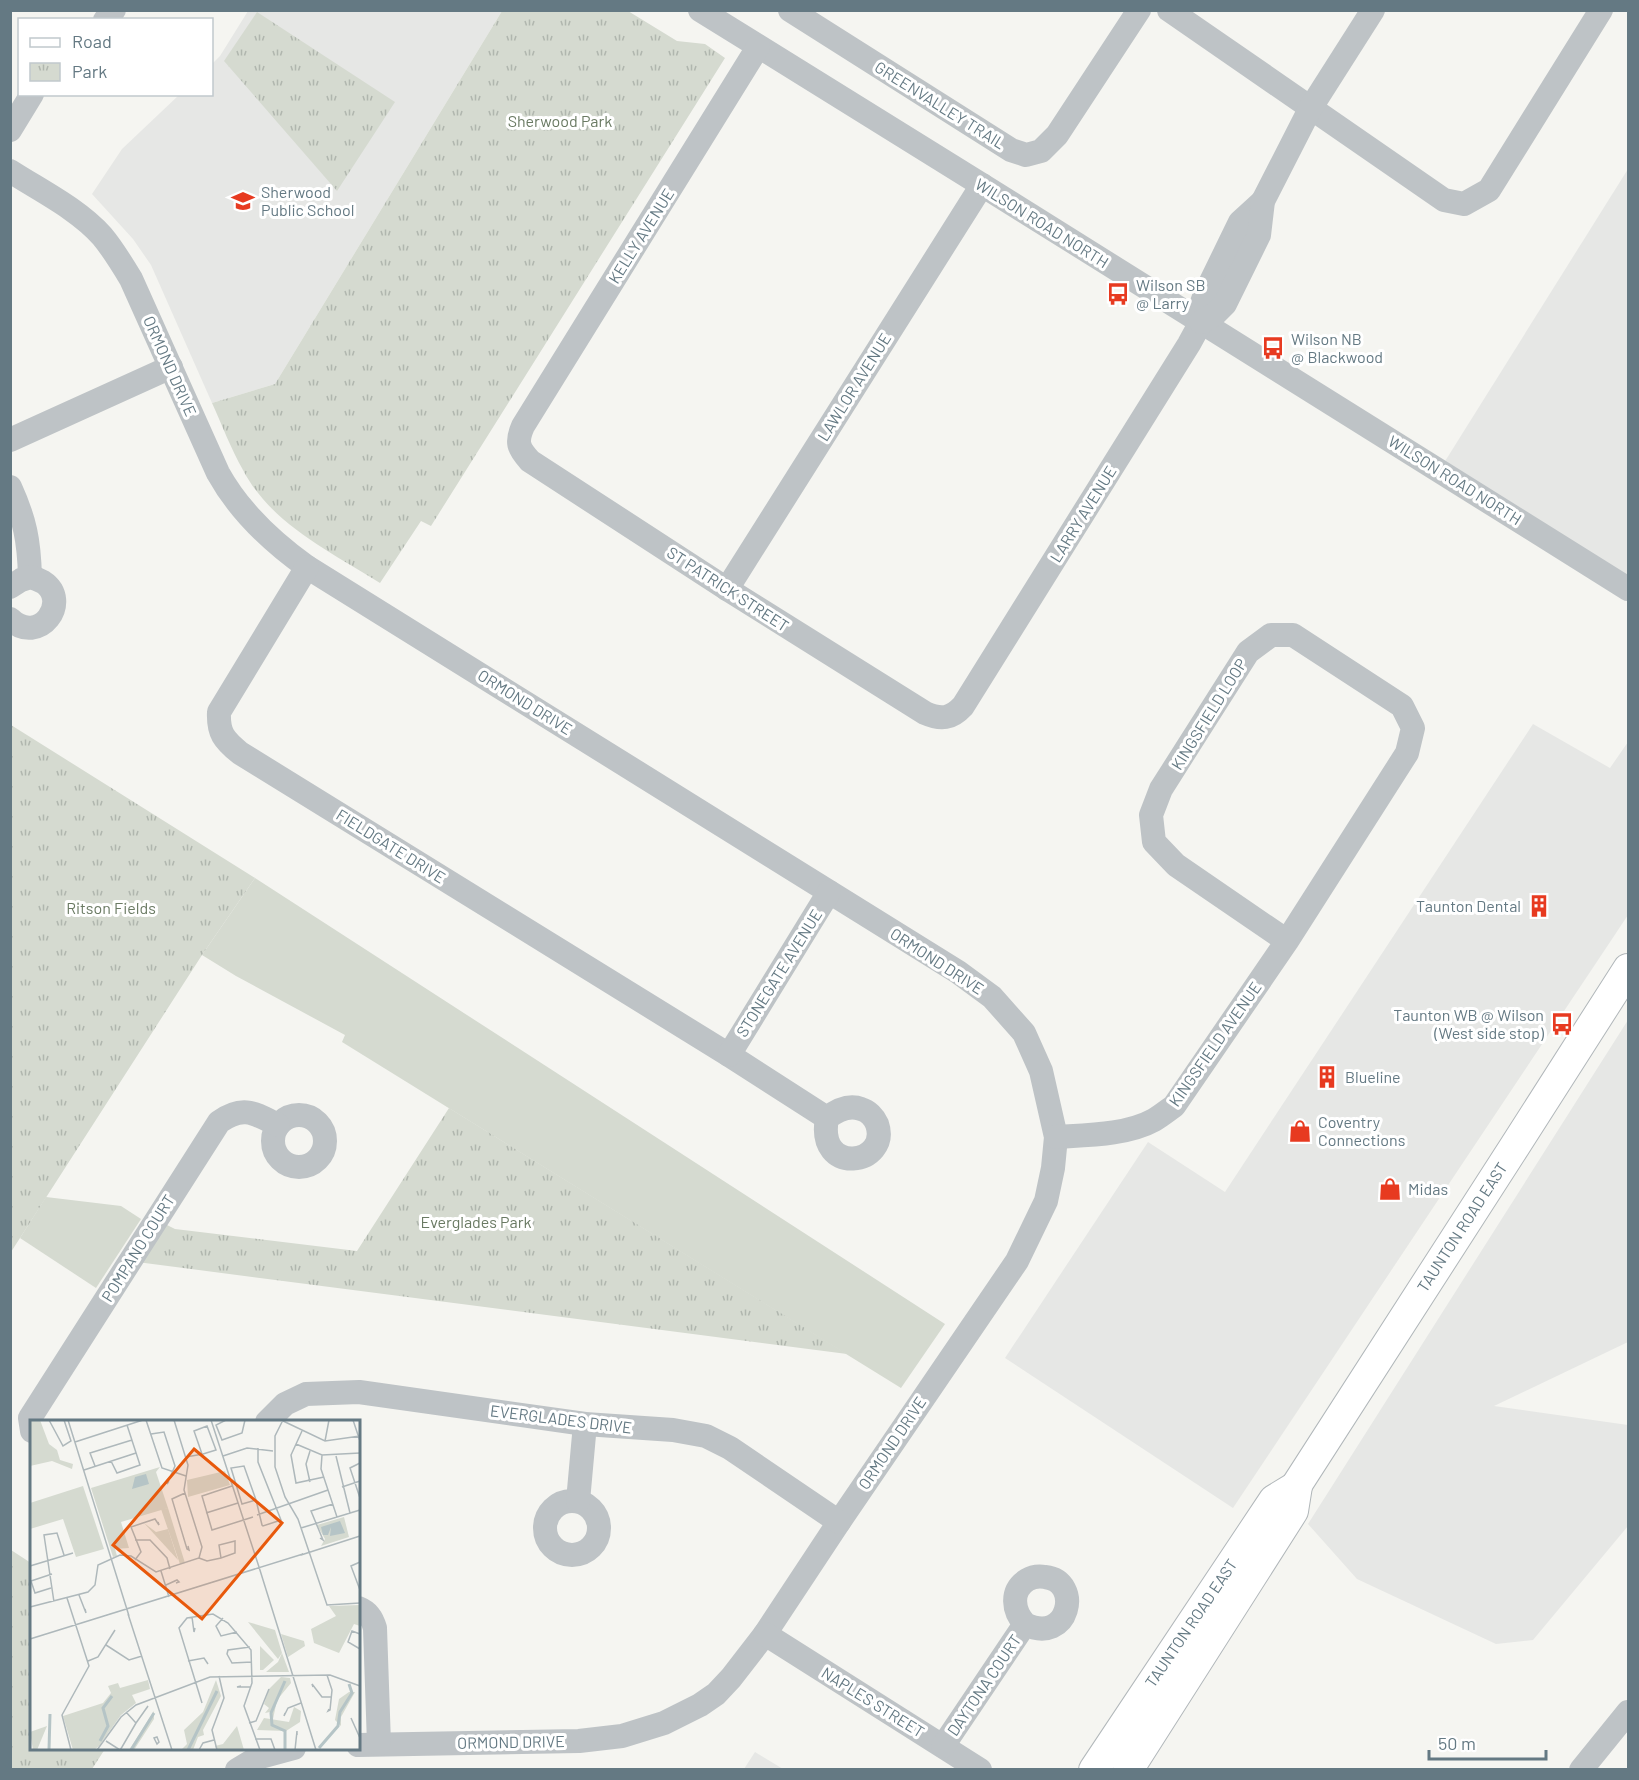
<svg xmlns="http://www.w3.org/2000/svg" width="1639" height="1780" font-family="Barlow,sans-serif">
	<defs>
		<pattern id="park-tufts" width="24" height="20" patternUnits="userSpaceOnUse" patternTransform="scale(1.5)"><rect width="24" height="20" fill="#d5dad0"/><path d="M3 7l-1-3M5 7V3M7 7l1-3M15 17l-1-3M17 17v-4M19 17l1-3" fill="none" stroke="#b0b6ae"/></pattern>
	</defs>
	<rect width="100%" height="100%" fill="#f5f5f1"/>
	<g fill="#e6e7e5">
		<polygon points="248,11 502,11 275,384 212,403 151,265 133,239 92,194 122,149 179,95 212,94 212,64 220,56"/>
		<polygon points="1628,169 1628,591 1437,474"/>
		<polygon points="1533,724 1610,768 1628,742 1628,915 1233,1508 1005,1358 1148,1142 1225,1192"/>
		<polygon points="1628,1020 1628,1342 1494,1406 1628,1425 1628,1526 1533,1640 1496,1644 1357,1579 1308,1524"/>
		<polygon points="755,1752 783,1769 744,1769"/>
	</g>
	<g fill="#d5dad0">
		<polygon points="255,878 945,1324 901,1388 342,1042 345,1035 236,976 202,955"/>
		<polygon points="46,1197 121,1206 141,1219 96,1288 20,1238"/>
	</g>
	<g fill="url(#park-tufts)">
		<path d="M 502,11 L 628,11 L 677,41 L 705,44 L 725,58 L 431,526 L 421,521 L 380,583 C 331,552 271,524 243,470 C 231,449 222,425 212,403 L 275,384 Z"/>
		<polygon points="257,12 395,102 337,191 224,61"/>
		<polygon points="11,725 255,878 202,955 11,1252"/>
		<polygon points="449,1108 847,1354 137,1262 163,1223 175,1229 357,1251"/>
		<polygon points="11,1550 31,1563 32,1748 105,1749 92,1769 11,1769"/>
	</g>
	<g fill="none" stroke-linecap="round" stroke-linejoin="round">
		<g stroke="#b1b7ba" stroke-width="32">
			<g id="major">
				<polyline points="1094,1770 1274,1500 1297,1486"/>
				<path d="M 1128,1770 L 1293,1511 L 1297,1486 L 1298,1483 C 1408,1311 1519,1141 1628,969"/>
			</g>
		</g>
		<g stroke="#bec3c6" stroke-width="24">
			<polyline points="700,10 982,185 1628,589"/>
			<polyline points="790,10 1011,150 1026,155 1041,151 1057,135 1139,10"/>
			<polyline points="1169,10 1444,200 1464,204 1489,190 1601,10"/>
			<polyline points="105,20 114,10"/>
			<path d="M 758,47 L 523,426 C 516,442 518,448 530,461 L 727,589 L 925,713 C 941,720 951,719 963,706 L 1189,344 L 1201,322 L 1200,308 L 1205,294 L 1240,222 L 1263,201"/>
			<polyline points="10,130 32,94"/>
			<path d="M 10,171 C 41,191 78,209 102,236 C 113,249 122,264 131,279 L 218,473 C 239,511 272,542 307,567 L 958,972 L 992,997 L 1024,1033 L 1041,1071 L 1056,1137 L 1053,1168 L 1046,1201 L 1017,1261 L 839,1522 L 765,1634 L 731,1678 L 716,1694 L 700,1705 L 664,1723 L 622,1736 L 579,1741 L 358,1745"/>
			<polyline points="1201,322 1215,314 1225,304 1259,235 1263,201 1310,109 1373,10"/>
			<polyline points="10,440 171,367"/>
			<path d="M 10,487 C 25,520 29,540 30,577"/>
			<path d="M 307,567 L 219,712 C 218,733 224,740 240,753 L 729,1055 L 827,1118 C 816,1177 891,1165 877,1124 C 874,1117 868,1111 861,1109 C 848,1104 836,1111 827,1118"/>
			<path d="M 10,587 L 21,580 L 30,577 C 34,578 39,580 43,582 C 72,601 39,647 10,619"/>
			<polyline points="727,589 982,185"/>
			<polyline points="729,1055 829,892"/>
			<circle cx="299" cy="1141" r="26"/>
			<path d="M 1056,1137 C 1087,1135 1127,1135 1154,1120 C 1161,1116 1167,1111 1174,1106 L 1287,941 L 1407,753 L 1413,728 L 1402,706 L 1293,635 L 1271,635 L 1248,652 L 1161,789 L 1151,815 L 1154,842 L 1176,865 L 1287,941"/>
			<polyline points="267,1422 285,1404 306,1394 359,1392 585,1424 673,1430 706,1436 730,1448 839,1522"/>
			<path d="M 32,1431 L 30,1418 L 219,1122 C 243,1105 254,1113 278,1125"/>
			<circle cx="572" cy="1528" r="27"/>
			<polyline points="578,1501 585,1424"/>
			<path d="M 358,1608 C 368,1612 372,1618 375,1628 L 379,1744"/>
			<polyline points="765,1634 980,1770"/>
			<path d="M 943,1746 L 1025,1624 C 1013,1611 1010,1591 1027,1580 C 1032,1577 1039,1576 1045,1577 C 1083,1581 1069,1646 1025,1624"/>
			<polyline points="237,1770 257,1758 294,1748"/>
			<polyline points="1581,1770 1628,1712"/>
		</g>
		<use href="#major" stroke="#fff" stroke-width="30"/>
	</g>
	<defs>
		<g id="school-bare" transform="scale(1.8)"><path d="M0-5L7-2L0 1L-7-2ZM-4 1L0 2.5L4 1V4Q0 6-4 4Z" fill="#e73a20" stroke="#fff" stroke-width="2.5" paint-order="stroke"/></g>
		<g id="bus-bare" transform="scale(1.8)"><path d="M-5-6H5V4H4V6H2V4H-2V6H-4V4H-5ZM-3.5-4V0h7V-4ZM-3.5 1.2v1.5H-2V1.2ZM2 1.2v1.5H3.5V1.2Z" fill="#e73a20" stroke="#fff" stroke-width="2.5" paint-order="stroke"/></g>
		<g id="building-bare" transform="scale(1.8)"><path d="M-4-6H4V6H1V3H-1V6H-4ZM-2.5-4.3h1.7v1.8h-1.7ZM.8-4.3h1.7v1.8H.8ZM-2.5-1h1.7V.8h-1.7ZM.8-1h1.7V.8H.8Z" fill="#e73a20" stroke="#fff" stroke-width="2.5" paint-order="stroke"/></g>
		<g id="shop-bare" transform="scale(1.8)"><path d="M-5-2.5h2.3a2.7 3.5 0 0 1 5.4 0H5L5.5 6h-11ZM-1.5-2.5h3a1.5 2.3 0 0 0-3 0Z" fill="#e73a20" stroke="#fff" stroke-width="2.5" paint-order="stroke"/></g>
	</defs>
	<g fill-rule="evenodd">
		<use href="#school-bare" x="243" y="201"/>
		<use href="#bus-bare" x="1118" y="294"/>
		<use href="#bus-bare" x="1273" y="348"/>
		<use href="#building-bare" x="1539" y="906"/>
		<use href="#bus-bare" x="1562" y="1024"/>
		<use href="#building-bare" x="1327" y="1077"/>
		<use href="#shop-bare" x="1300" y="1131"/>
		<use href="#shop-bare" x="1390" y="1189"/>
	</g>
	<g text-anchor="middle" stroke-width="6" stroke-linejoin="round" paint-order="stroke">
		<g font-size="16" fill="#647983" stroke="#fff">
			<text transform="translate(940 105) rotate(32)" y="6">GREENVALLEY TRAIL</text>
			<text transform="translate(1042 223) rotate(32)" y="6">WILSON ROAD NORTH</text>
			<text transform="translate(641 236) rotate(-58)" y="6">KELLY AVENUE</text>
			<text transform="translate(170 366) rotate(66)" y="6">ORMOND DRIVE</text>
			<text transform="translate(854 387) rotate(-58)" y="6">LAWLOR AVENUE</text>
			<text transform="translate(1455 480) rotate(32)" y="6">WILSON ROAD NORTH</text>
			<text transform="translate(1083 514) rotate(-58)" y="6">LARRY AVENUE</text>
			<text transform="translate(728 589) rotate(33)" y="6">ST PATRICK STREET</text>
			<text transform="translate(525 702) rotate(32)" y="6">ORMOND DRIVE</text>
			<text transform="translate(1209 714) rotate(-58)" y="6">KINGSFIELD LOOP</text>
			<text transform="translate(391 846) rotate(32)" y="6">FIELDGATE DRIVE</text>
			<text transform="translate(937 961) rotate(33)" y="6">ORMOND DRIVE</text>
			<text transform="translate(779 973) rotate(-58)" y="6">STONEGATE AVENUE</text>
			<text transform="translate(1215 1044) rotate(-55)" y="6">KINGSFIELD AVENUE</text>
			<text transform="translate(1462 1227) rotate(-57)" y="6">TAUNTON ROAD EAST</text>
			<text transform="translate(138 1248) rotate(-58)" y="6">POMPANO COURT</text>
			<text transform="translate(561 1419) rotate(7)" y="6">EVERGLADES DRIVE</text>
			<text transform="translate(892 1443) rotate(-56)" y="6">ORMOND DRIVE</text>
			<text transform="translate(1191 1623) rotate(-56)" y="6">TAUNTON ROAD EAST</text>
			<text transform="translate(984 1685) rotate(-56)" y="6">DAYTONA COURT</text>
			<text transform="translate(873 1702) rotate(32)" y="6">NAPLES STREET</text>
			<text transform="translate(511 1742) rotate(-1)" y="6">ORMOND DRIVE</text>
		</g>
		<g font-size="16" fill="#6a7a63" stroke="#fff">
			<text x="560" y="127">Sherwood Park</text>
			<text x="111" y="914">Ritson Fields</text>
			<text x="476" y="1228">Everglades Park</text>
		</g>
		<g font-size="16" fill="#647983" stroke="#fff" text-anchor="start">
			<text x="261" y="198">Sherwood<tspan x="261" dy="18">Public School</tspan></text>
			<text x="1136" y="291">Wilson SB<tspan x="1136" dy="18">@ Larry</tspan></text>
			<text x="1291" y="345">Wilson NB<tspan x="1291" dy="18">@ Blackwood</tspan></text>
			<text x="1521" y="912" text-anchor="end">Taunton Dental</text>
			<text x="1544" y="1021" text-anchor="end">Taunton WB @ Wilson<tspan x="1544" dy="18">(West side stop)</tspan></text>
			<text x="1345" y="1083">Blueline</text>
			<text x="1318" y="1128">Coventry<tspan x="1318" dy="18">Connections</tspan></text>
			<text x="1408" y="1195">Midas</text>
		</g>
	</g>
	<g transform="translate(30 1420)">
		<rect width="330" height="330" fill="#f5f5f1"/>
		<path d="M 53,66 L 74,129 L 46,137 L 33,99 L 0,109 L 0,83 ZM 138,88 L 155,143 L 150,144 L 131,89 Z" fill="#d5dad0"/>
		<path d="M 0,0 L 10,0 L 19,24 L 27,30 L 30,40 L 43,44 L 42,49 L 22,41 L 0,46 ZM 218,202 L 245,210 L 252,233 L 248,239 ZM 251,214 L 274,221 L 275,226 L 258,237 ZM 230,226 L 244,240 L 233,250 L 230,250 ZM 251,257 L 260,258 L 261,263 L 247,280 L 243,299 L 240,292 L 235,293 L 239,288 L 234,284 L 239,269 ZM 186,260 L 191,276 L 173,310 L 174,315 L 168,317 L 163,330 L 151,330 L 157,324 L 154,310 L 173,292 ZM 319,272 L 325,272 L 311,297 L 311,306 L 305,300 L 309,279 ZM 264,287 L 271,291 L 270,302 L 256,311 L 227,310 L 234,298 L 259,302 Z" fill="#d5dad0"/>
		<path d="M 17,306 L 7,330 L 3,330 L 0,312 Z" fill="#d5dad0"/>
		<path d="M 130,47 L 126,52 L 138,88 L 91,102 L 99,128 L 85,129 L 87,136 L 83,137 L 61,68 ZM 195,51 L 200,65 L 158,77 L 157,60 ZM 314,97 L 319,117 L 291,126 L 295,119 L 287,105 ZM 114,103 L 126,112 L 138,109 L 148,140 ZM 330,185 L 330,206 L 324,204 L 309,233 L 284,223 L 281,209 L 306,196 L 299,186 ZM 252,233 L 259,252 L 236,252 L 248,242 ZM 118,260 L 120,269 L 102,275 L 106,283 L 91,295 L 69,326 L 64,330 L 43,330 L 33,296 L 73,283 L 81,273 L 78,266 L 88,263 L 90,268 ZM 124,291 L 124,299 L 104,330 L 99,330 ZM 207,306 L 214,330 L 187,330 L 185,326 L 193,324 Z" fill="#d5dad0"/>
		<path d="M 116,54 L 119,64 L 102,69 L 105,57 ZM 310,101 L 315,113 L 300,116 L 301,107 L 298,115 L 293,115 L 291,107 Z" fill="#b5c4c6"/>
		<path fill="none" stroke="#b5c4c6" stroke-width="3" d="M 255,261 L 241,293 L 242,305 L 255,311 L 255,330M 70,321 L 78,306 L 73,288 L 82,276M 289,328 L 308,306 L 310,292 L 322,273 L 319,264M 19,330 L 20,294M 101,330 L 124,293M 158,330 L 187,271"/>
		<path fill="none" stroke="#aeb8bb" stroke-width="1.5" d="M 19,0 L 33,26 L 41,21 L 34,0M 38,0 L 99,196M 116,0 L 132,48 L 156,56M 181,0 L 229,147M 196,0 L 186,5 L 192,20 L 212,13 L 215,0M 251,0 L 295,21 L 330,16M 253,0 L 245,16 L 245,47 L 255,77 L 268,99 L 297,185 L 330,183M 323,0 L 330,21M 272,11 L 261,35 L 266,63 L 294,57M 121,14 L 134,12 L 145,46 L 137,64 L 139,61M 295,21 L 299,0M 45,22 L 113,0M 266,24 L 292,35 L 330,33M 280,31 L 276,44 L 280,62M 292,35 L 291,49 L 307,97M 193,36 L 217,28 L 243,31M 306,36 L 320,93M 156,37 L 173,34 L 186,30 L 177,6 L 164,11 L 172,34M 81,41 L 87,53 L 110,45 L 97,5M 330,43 L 320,48 L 330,78M 65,46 L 60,33 L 102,20M 54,50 L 106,33M 202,66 L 172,76 L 182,110 L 223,97M 312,67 L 330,61M 155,73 L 142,79 L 157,129 L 159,130 L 158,126M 226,80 L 212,84 L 201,48 L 214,46 L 226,80 L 232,105 L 233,106 L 251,100 L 228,42 L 228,28M 176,93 L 208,83M 227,95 L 298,70M 271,108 L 330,90M 290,118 L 293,120 L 281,91 L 303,84M 105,120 L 120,120 L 137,138 L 140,149M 271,135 L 330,116M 169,138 L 177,141 L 191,138 L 205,133 L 205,121 L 189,125 L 191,138M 105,140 L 111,132 L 101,107 L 125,99 L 129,105 L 128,102M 330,142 L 321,146 L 330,170M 0,146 L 43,133M 229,147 L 286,330M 131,151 L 139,177M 136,165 L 147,160 L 149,162 L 146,163M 21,168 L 5,173 L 1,161 L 22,154M 49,175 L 56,193 L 55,189M 37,178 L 59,246 L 32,295 L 41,330M 24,182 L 14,115 L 27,113 L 34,135M 0,187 L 58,172 L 65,165 L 68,145 L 90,135 L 101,136 L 126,152 L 169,138 L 172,127 L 154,70 L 158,45 L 144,0M 98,194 L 142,330M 162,197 L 164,212 L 165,208M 193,198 L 186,206 L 191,216 L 207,212M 330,214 L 322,211 L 318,222 L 330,229M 0,219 L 273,134M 76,225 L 99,240 L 112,236M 220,227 L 198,230 L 197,234 L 202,243 L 222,242M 58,241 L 68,237 L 85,210M 158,241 L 174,238 L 178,244M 297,255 L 302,270 L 300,290 L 298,291 L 299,289M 211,266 L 207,267 L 221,267M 283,267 L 282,264 L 292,277 L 301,277M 172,283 L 149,208 L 157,198 L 183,194 L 198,203 L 221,230 L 222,263 L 214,286 L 230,330M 255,293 L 254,296 L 258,288 L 271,283M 321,298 L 330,318M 106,303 L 118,286 L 116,289M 219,303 L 226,301 L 239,269M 127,317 L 129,322 L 127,324 L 124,318 ZM 225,319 L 241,319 L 245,330M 76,321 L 90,330 L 92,327 L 106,303 L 96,292M 67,330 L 91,297 L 106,285 L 180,257 L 300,255 L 330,266M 169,330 L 173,323 L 184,320M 187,330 L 182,310 L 194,278 L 189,256M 265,330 L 267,311 L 267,315"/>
		<path fill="#e8590c" fill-opacity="0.15" stroke="#e8590c" stroke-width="3" d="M 164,29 L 252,103 L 172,199 L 83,125 Z"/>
		<rect width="330" height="330" fill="none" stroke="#647983" stroke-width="3"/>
	</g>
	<rect width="1639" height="1780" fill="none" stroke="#647983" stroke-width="24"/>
	<rect x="18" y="18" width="195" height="78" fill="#ffffff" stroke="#c1c9cd" stroke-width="1.5"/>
	<rect x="30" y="38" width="30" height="9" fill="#ffffff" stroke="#c1c9cd" stroke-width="1.5"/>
	<text x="72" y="48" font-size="18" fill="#647983">Road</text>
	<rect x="30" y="63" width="30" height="18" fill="url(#park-tufts)" stroke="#c1c9cd" stroke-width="1.5"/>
	<text x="72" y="78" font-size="18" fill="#647983">Park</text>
	<path d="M1429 1750v9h117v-9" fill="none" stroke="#647983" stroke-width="3"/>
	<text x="1438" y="1750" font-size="18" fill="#647983" stroke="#ffffff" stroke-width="4.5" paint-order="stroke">50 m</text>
</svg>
